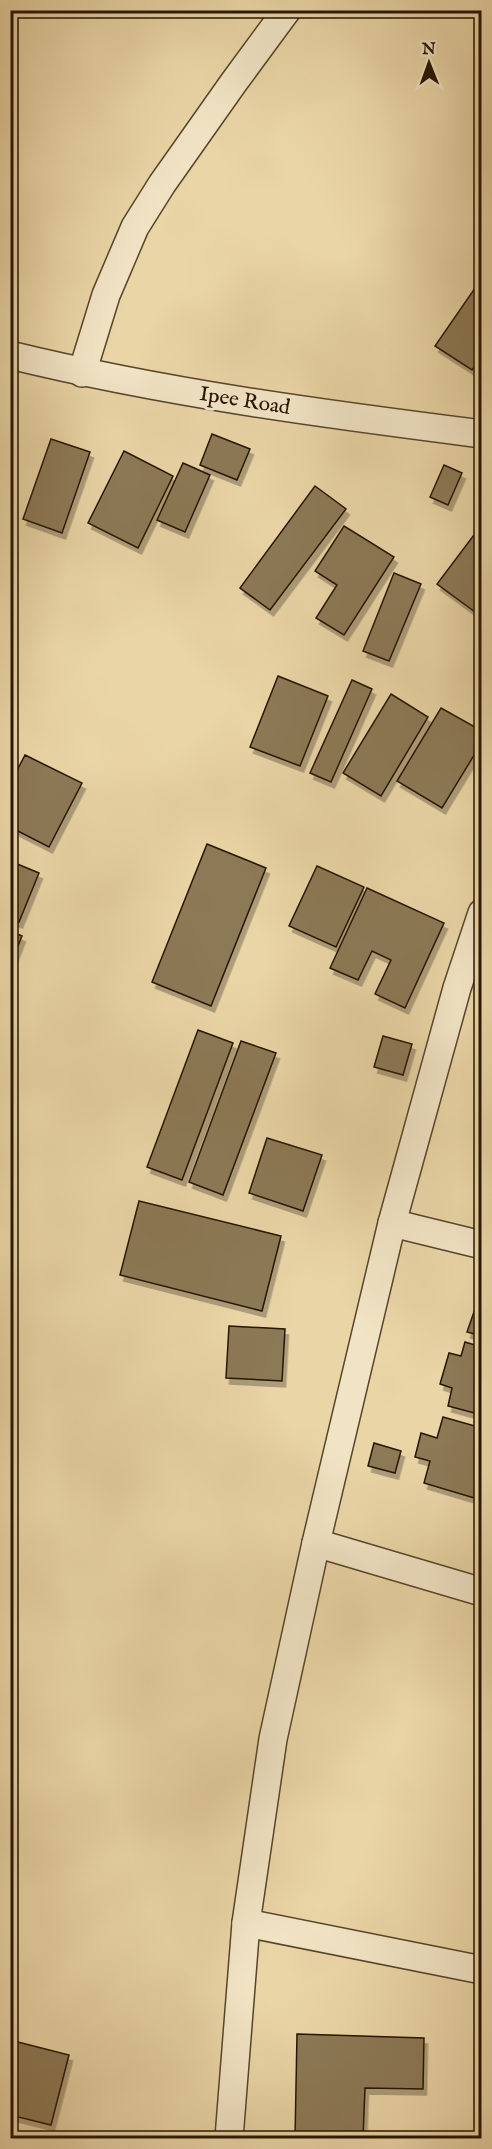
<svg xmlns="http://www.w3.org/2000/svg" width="492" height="2149" font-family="'IM FELL English',serif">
	<defs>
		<filter id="shadow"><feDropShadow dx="3.5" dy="6" stdDeviation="0" flood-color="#0004"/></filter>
	</defs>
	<rect width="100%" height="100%" fill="#ead5a6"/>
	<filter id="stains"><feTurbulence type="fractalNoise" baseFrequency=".00333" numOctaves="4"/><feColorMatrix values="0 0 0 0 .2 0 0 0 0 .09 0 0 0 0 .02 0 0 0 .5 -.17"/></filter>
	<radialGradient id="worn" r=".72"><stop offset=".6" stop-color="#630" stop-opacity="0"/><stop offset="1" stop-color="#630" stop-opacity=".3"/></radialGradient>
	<g fill="#8c7957" stroke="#261501" stroke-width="1.5" filter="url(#shadow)">
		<polygon points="482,278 482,356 472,370 435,346"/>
		<polygon points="212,434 250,449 237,480 200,465"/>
		<polygon points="51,439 90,452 62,533 23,519"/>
		<polygon points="124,451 173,476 138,548 88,523"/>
		<polygon points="183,463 210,475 185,532 157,520"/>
		<polygon points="444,465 462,473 448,505 430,497"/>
		<polygon points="315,486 346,509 270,610 240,588"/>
		<polygon points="344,526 394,557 344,635 316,618 337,585 315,571"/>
		<polygon points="480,527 482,528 482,617 437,584"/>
		<polygon points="394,573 421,584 389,661 363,651"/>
		<polygon points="278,676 328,696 300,766 250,747"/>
		<polygon points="352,680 372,689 331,782 310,773"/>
		<polygon points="391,694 428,717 381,796 343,773"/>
		<polygon points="441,708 482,731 482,742 442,808 397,781"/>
		<polygon points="25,755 82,783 49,847 10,827 10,784"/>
		<polygon points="207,844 266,868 211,1006 152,982"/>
		<polygon points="10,861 39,873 19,922 10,919"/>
		<polygon points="317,866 364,887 336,947 289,926"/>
		<polygon points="367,888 444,923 405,1008 375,994 391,960 372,951 358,980 330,968"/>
		<polygon points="10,931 22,936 10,966"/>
		<polygon points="198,1030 233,1043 182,1180 147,1167"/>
		<polygon points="383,1036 412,1044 403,1075 374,1067"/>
		<polygon points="241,1041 276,1053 223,1195 189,1182"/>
		<polygon points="267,1138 322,1155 303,1211 249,1193"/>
		<polygon points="139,1201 281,1236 262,1311 120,1275"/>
		<polygon points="482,1289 482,1336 467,1332"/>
		<polygon points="229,1326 285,1329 282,1381 226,1378"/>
		<polygon points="465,1342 482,1347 482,1415 448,1406 452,1388 440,1384 449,1353 461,1356"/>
		<polygon points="443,1417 482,1428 481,1500 424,1483 430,1461 415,1457 421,1433 437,1438"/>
		<polygon points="374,1443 401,1451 395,1473 368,1466"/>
		<polygon points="297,2034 424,2038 423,2089 365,2088 363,2138 295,2138"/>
		<polygon points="10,2040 69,2055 51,2125 10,2115"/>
	</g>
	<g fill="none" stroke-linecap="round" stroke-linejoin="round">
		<g stroke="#57452a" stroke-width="30">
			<g id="street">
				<path d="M 10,355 C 165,393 324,414 482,434"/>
				<polyline points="82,373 106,295 135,227 162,184 234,82 287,10"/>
				<polyline points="392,1223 482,1245"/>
				<polyline points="316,1543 482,1592"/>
				<polyline points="246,1923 482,1970"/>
				<polyline points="229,2138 246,1923 273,1739 316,1543 392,1223 457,988 482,913"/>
			</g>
		</g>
		<use href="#street" stroke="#f1e4c5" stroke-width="27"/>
	</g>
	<g text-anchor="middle" stroke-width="6" stroke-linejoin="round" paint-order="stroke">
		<g font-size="21" fill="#261501" stroke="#f1e4c5">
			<text transform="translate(245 400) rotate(9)" y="7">Ipee Road</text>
		</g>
	</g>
	<rect width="492" height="2149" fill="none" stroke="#ead5a6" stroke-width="36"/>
	<rect x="12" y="12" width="468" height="2125" fill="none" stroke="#261501" stroke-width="3"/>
	<rect x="18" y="18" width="456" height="2113" fill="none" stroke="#261501" stroke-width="1.5"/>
	<g transform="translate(429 63) rotate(359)" stroke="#f1e4c5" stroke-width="4.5" paint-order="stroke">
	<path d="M0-4.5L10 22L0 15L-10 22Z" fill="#261501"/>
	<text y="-9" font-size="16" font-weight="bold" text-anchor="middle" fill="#261501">N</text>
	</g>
	<rect width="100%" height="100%" filter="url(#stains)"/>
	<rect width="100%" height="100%" fill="url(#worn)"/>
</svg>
